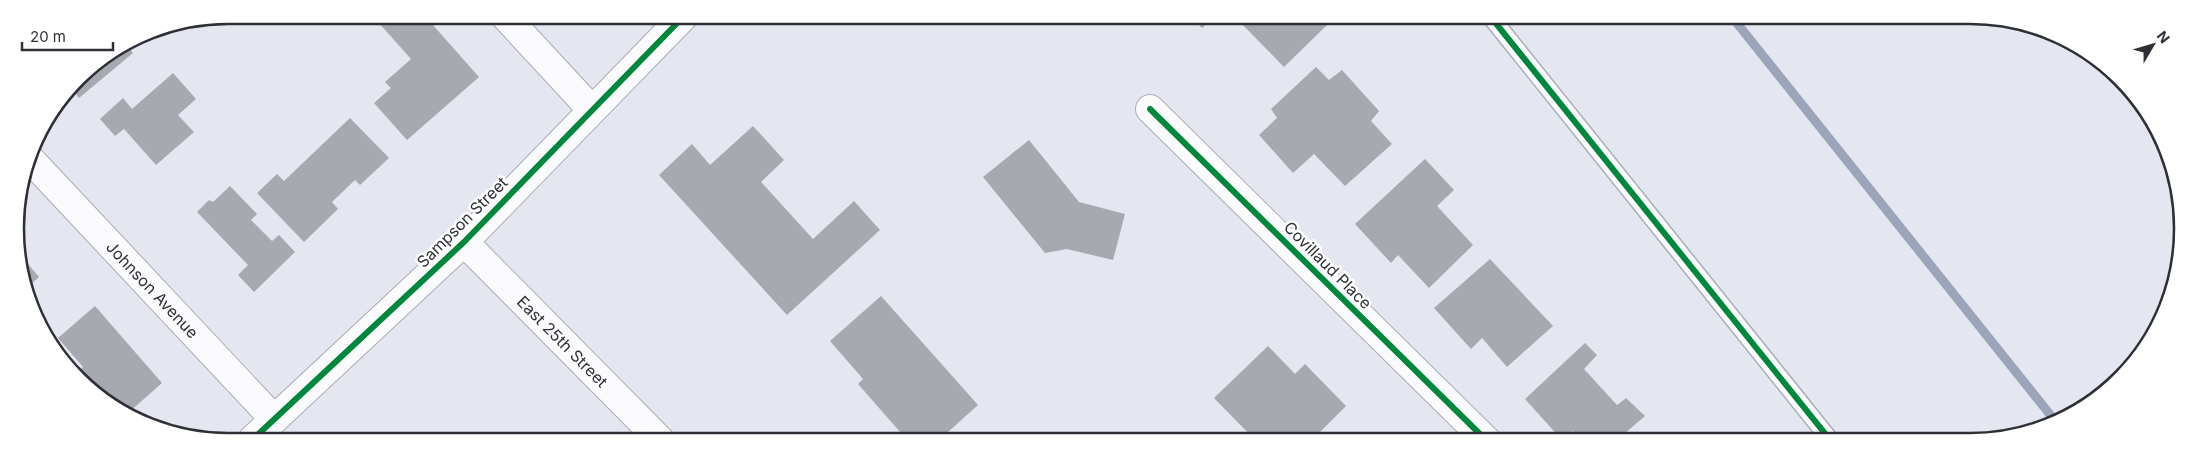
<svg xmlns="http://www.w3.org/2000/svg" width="2198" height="457" font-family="Inter,sans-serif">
	<rect width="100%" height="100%" fill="#e4e7ef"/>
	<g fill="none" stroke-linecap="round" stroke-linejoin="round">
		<polyline stroke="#9ca4ba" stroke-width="9" points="1732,17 2056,422"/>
	</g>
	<g fill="#a6a9af">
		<polygon points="385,15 424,15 479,77 407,140 374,103 391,88 385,82 411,59 378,22"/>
		<polygon points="1190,16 1216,16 1202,28"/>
		<polygon points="1234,16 1319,16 1328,24 1284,67"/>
		<polygon points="126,45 133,53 79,98 71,87 78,77"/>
		<polygon points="1316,67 1329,80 1342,70 1379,111 1371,121 1392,144 1345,186 1314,154 1293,173 1259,135 1277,118 1271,109"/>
		<polygon points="173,73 196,99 178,115 194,132 156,165 124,129 115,136 100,119 123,98 132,109"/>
		<polygon points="350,118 389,158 360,185 355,180 332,202 338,209 304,242 257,193 277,174 284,181"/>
		<polygon points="753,126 784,160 761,182 813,239 854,201 880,230 787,315 659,175 692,144 710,165"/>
		<polygon points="1029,140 1079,202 1125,214 1113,260 1067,249 1045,253 983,177"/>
		<polygon points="1425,159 1454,190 1437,206 1473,245 1429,288 1398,255 1391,263 1355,224"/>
		<polygon points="230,186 257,214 251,220 272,241 279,235 295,252 254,292 238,275 248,265 197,212 209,200 213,202"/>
		<polygon points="21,256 39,277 27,288 36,298 30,303 26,297"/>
		<polygon points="1490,259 1553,326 1507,367 1482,338 1471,349 1434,308"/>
		<polygon points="881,296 978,405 938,441 908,441 858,384 863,379 830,341"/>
		<polygon points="95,306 162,383 127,414 75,374 83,367 58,338"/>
		<polygon points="1585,343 1597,355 1584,369 1617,405 1626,398 1645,416 1616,441 1583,441 1573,431 1562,440 1525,399"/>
		<polygon points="1268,346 1295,374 1305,364 1346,406 1311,441 1256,441 1214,398"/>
	</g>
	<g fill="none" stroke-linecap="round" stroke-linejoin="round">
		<g stroke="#abadb4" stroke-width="19">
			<polyline id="lane" points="1490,16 1831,441"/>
		</g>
		<g stroke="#abadb4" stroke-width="30">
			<g id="street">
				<polyline points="504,15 591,109"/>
				<polyline points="1150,109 1487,441"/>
				<path id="s1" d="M 30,159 L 274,419"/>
				<path id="s2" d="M 464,242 L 661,441"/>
				<polyline points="252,440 464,242 685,15"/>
			</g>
		</g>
		<use href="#lane" stroke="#fbfbfd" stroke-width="16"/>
		<use href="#street" stroke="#fbfbfd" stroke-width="28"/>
		<g stroke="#fff" stroke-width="9">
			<g id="cycleway">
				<polyline points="1490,16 1831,441"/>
				<polyline points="1150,109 1487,441"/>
				<polyline points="252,440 464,242 685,15"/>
			</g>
		</g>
		<use href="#cycleway" stroke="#00873e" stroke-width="6"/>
	</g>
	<g text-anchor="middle" stroke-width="5" stroke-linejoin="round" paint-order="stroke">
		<g font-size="16" fill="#2e3036" stroke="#fff">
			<text transform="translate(462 222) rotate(-45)" y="6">Sampson Street</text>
			<text transform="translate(1328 265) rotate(45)" y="6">Covillaud Place</text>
			<text dy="6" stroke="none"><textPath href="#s1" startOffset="179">Johnson Avenue</textPath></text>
			<text dy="6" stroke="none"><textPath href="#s2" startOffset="140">East 25th Street</textPath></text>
		</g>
	</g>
	<path d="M0 0H2198V457H0ZM228 24H1970A204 204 0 0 1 2174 228V229A204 204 0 0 1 1970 433H228A204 204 0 0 1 24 229V228A204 204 0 0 1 228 24Z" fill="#fff" fill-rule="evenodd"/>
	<path fill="none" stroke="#2e3036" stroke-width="2.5" d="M228 24H1970A204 204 0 0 1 2174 228V229A204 204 0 0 1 1970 433H228A204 204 0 0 1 24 229V228A204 204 0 0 1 228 24Z"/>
	<g transform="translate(2153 45) rotate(52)" stroke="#ffffff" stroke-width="4" paint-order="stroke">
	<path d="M0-4L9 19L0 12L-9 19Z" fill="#2e3036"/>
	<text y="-8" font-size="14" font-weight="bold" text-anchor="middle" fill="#2e3036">N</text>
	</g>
	<path d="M22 42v8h91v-8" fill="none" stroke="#2e3036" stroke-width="2.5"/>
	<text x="30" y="42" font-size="15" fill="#2e3036" stroke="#ffffff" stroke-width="4" paint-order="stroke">20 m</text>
</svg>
